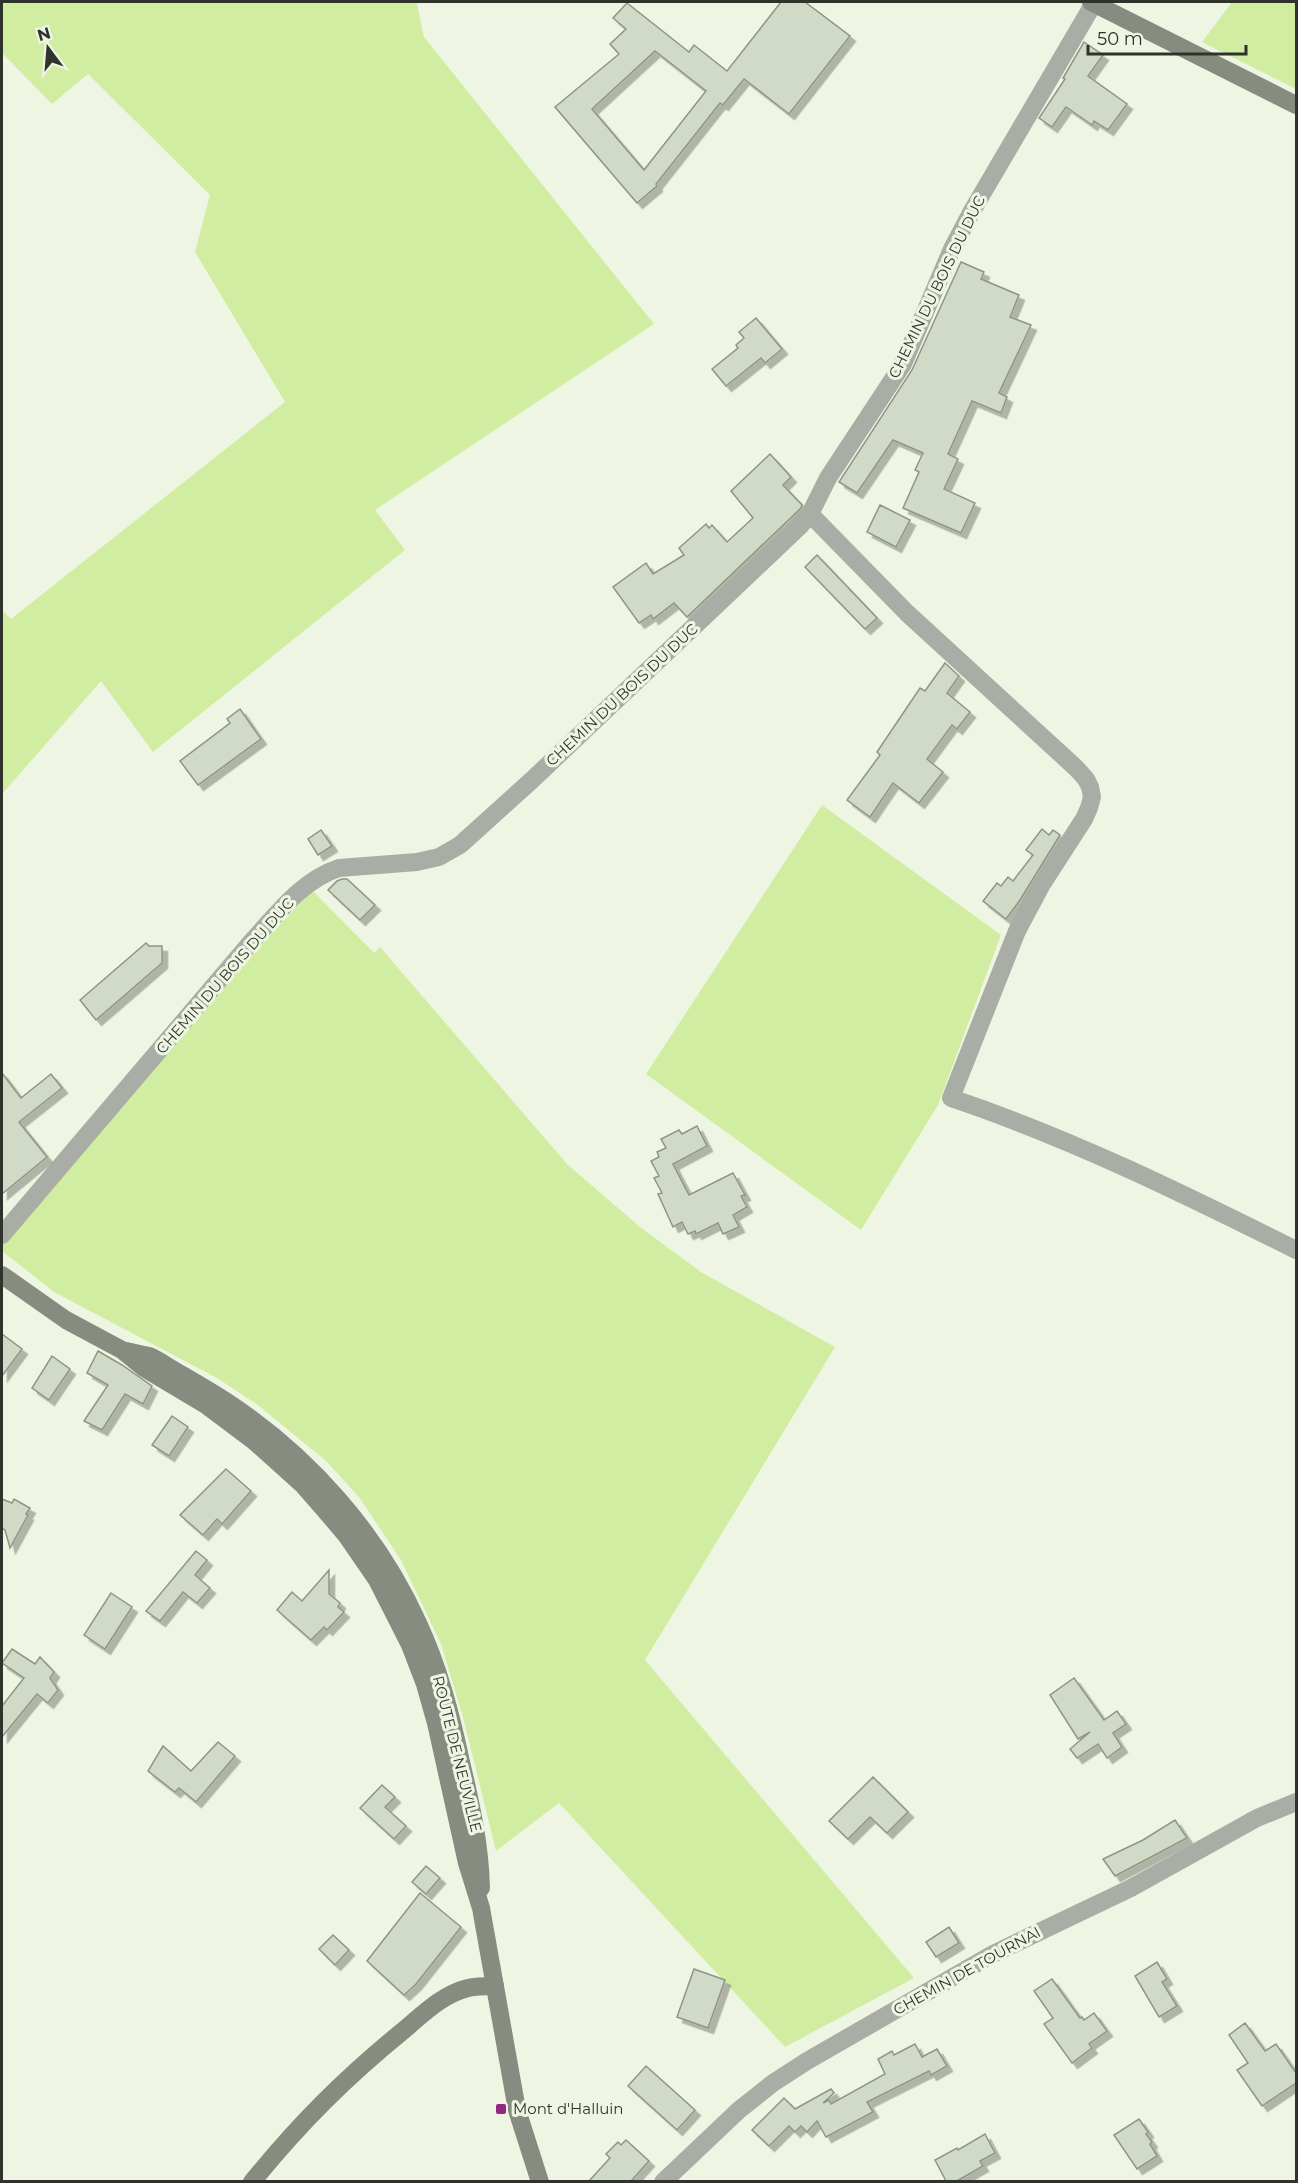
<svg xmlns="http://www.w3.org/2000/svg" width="1298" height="2183" font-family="Montserrat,sans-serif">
	<defs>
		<filter id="shadow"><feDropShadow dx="5.5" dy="5.5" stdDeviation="0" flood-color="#0004"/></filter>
	</defs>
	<rect width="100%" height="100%" fill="#eef6e3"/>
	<g fill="#d1eda2">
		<polygon points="2,2 420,2 417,4 424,37 654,324 375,510 405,550 153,752 101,681 2,794 2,610 11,619 285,402 195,252 210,195 88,74 52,104 2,53"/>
		<polygon points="1232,2 1296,2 1296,89 1202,42"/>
		<polygon points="822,805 1001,935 938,1105 861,1230 646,1074"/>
		<polygon points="312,890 374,953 380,947 567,1164 640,1227 701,1272 835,1347 645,1660 914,1978 785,2047 559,1803 496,1851 463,1717 441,1644 401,1560 359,1497 326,1461 258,1405 217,1378 54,1292 2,1251 2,1235 194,1017"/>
	</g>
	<g fill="#d1d9c7" stroke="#8e9584" stroke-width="1.5" fill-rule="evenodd" filter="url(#shadow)">
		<path d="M 781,2 L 805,2 L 850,36 L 789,114 L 744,79 L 723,105 L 720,103 L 656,184 L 657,186 L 637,203 L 555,107 L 619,54 L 610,44 L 626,29 L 613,18 L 627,3 L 689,52 L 694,45 L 727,71 ZM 655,51 L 706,91 L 644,170 L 592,109 Z"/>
		<polygon points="1084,42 1103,55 1088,76 1127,104 1108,130 1094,121 1092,125 1066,107 1052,127 1039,118 1065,79 1063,78"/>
		<polygon points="961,262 984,272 981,279 1019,295 1010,317 1031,325 999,393 1007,397 1001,413 972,401 948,454 958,459 944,489 975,503 961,533 903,508 919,472 915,470 923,453 893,440 857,493 839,482 912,370"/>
		<polygon points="756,318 782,349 765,363 761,358 726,386 712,369 738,348 736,345 744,338 739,332"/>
		<polygon points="770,454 791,477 783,485 802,505 801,508 687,617 674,603 653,619 651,615 639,623 613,587 646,563 653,574 684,555 679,548 706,524 709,528 712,525 727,542 753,518 731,491"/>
		<polygon points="880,505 910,520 896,547 867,532"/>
		<polygon points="817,555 877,618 865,629 805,567"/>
		<polygon points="945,663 959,676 947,693 970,712 957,729 952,725 927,759 943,772 919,803 893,783 870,817 847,800 880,755 877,752 920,688 925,691"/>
		<polygon points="240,709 261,739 198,785 180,761 230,723 227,719"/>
		<polygon points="1042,829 1049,835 1053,830 1060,835 1020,900 1006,919 983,901 997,883 1001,886 1008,877 1013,881 1033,855 1026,850"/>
		<polygon points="321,830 332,846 318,855 308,839"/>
		<polygon points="342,879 347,879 375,905 360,920 328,890 337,881"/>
		<polygon points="146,943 149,946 162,946 162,963 96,1020 80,1000"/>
		<polygon points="2,1073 21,1098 51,1074 62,1088 19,1122 47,1157 2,1194"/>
		<polygon points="697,1126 707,1146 673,1164 689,1195 733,1173 745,1195 741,1196 747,1207 733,1215 739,1227 723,1234 718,1223 696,1234 695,1231 688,1234 682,1222 673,1227 658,1194 662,1193 654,1178 659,1176 651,1161 659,1157 657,1152 666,1148 661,1139 679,1130 682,1134"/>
		<polygon points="2,1334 22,1349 2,1376"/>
		<polygon points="98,1351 122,1365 152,1386 143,1404 125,1394 102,1430 84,1421 108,1385 87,1373"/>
		<polygon points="52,1356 70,1369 49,1400 32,1388"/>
		<polygon points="172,1416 188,1427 169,1456 152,1445"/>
		<polygon points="226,1469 251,1491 222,1524 217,1519 203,1535 180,1515"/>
		<polygon points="2,1499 12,1503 14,1499 30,1508 26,1514 28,1515 10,1548 5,1530 2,1528"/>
		<polygon points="196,1551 207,1560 195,1575 210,1588 197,1603 183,1592 160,1621 146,1611"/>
		<polygon points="329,1570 329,1594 340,1603 338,1607 344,1612 327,1630 324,1627 311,1640 277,1610 292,1592 302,1601"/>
		<polygon points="111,1593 132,1607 105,1649 84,1635"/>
		<polygon points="12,1649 35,1664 40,1657 54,1672 50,1678 58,1690 48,1703 37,1694 2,1737 2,1706 24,1678 2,1663"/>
		<polygon points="1074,1678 1104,1720 1117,1711 1126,1724 1113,1733 1122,1747 1107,1758 1098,1744 1077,1758 1070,1749 1090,1732 1078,1739 1050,1695"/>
		<polygon points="218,1742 235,1756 196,1802 179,1788 175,1792 148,1771 163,1746 191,1771"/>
		<polygon points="873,1777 908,1812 887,1833 870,1817 848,1839 829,1821"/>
		<polygon points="382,1785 395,1797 385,1807 406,1826 394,1839 360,1808"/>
		<polygon points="1175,1820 1187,1838 1115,1876 1103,1859 1143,1840"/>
		<polygon points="426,1866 440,1878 426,1894 412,1882"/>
		<polygon points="420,1893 461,1927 416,1984 404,1995 367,1961"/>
		<polygon points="949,1927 959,1943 936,1957 926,1942"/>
		<polygon points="333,1935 349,1950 335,1965 319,1949"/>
		<polygon points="1157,1962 1167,1979 1162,1982 1177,2006 1159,2017 1135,1976"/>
		<polygon points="694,1969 725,1980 708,2028 677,2017"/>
		<polygon points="1052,1979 1080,2018 1082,2017 1084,2020 1094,2013 1107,2031 1089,2044 1092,2048 1072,2063 1044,2024 1053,2018 1034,1991"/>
		<polygon points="1245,2023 1265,2051 1276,2044 1296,2073 1296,2083 1262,2106 1237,2070 1248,2063 1229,2035"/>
		<polygon points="915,2044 922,2057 937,2049 947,2066 931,2075 929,2071 867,2102 873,2112 826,2137 817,2121 807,2132 801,2126 795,2132 789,2126 769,2146 752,2130 784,2098 795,2109 831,2089 834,2093 823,2103 829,2100 831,2104 885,2074 878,2059 892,2051 894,2055"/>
		<polygon points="646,2066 695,2110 677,2130 628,2086"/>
		<polygon points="1139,2119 1148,2132 1146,2134 1152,2142 1150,2144 1157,2156 1137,2169 1114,2135"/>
		<polygon points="985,2134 995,2153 980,2161 983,2166 957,2181 946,2181 935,2160 957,2148 958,2150"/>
		<polygon points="626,2140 649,2161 631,2181 589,2181 610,2158 606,2154 618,2142 621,2145"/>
	</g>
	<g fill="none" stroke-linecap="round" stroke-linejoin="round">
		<g stroke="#aaada5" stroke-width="18">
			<path d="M 810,514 L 907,613 L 1076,768 L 1086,779 L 1090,787 L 1092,797 L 1089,808 L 1084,819 L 1042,884 L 1017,931 L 951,1098 C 1070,1138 1184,1194 1296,1250"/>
			<path d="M 2,1235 L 252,941 C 277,914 302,880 339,868 L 417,862 L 439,857 L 460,845 L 532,780 L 800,526 L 810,514 L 828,478 L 903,364 L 952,249 L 972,211 L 1094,3"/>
			<polyline points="663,2182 739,2110 773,2083 807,2061 993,1954 1131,1888 1257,1818 1296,1802"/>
		</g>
		<g stroke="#878c81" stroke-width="18">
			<polyline points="1091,2 1296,105"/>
			<polyline points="2,1275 66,1320 122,1350 144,1368 206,1405 254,1441 303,1485 324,1509 346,1535 377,1580 410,1645 425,1684 436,1723 467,1863 481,1908 517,2110 540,2182"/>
			<path d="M 126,1351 C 134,1353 141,1354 149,1356 C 157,1359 165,1365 172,1369 C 191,1380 209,1390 227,1402 C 309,1456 378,1534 418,1623 C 439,1668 451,1715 461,1762 C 471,1804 480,1845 481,1888"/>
			<path d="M 252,2182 C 300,2123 345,2078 404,2030 C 423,2014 443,1994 468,1988 C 476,1986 486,1986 495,1986"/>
		</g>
	</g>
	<rect fill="#962686" stroke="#eef6e3" stroke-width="2" x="495" y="2103" width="12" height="12" rx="3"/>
	<g text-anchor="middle" stroke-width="6" stroke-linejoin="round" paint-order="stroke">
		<g font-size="15" fill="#30332c" stroke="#eef6e3">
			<text transform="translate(937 287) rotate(-64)" y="5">CHEMIN DU BOIS DU DUC</text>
			<text transform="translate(622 695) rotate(-43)" y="5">CHEMIN DU BOIS DU DUC</text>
			<text transform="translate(225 976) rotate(-49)" y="5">CHEMIN DU BOIS DU DUC</text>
			<text transform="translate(457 1754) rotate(76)" y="5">ROUTE DE NEUVILLE</text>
			<text transform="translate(967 1971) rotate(-29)" y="5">CHEMIN DE TOURNAI</text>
		</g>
		<g font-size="15" fill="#30332c" stroke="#eef6e3" text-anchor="start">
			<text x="513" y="2114">Mont d'Halluin</text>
		</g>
	</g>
	<rect width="1298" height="2183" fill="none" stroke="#30332c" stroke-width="6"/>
	<g transform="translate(48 48) rotate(344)" stroke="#eef6e3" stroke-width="4.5" paint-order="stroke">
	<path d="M0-4.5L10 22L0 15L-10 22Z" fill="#30332c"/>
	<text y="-9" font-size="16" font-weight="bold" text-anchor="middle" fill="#30332c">N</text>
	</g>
	<path d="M1088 45v9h158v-9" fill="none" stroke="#30332c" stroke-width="3"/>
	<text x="1097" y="45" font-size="18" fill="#30332c" stroke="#eef6e3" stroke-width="4.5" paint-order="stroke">50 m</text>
</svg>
